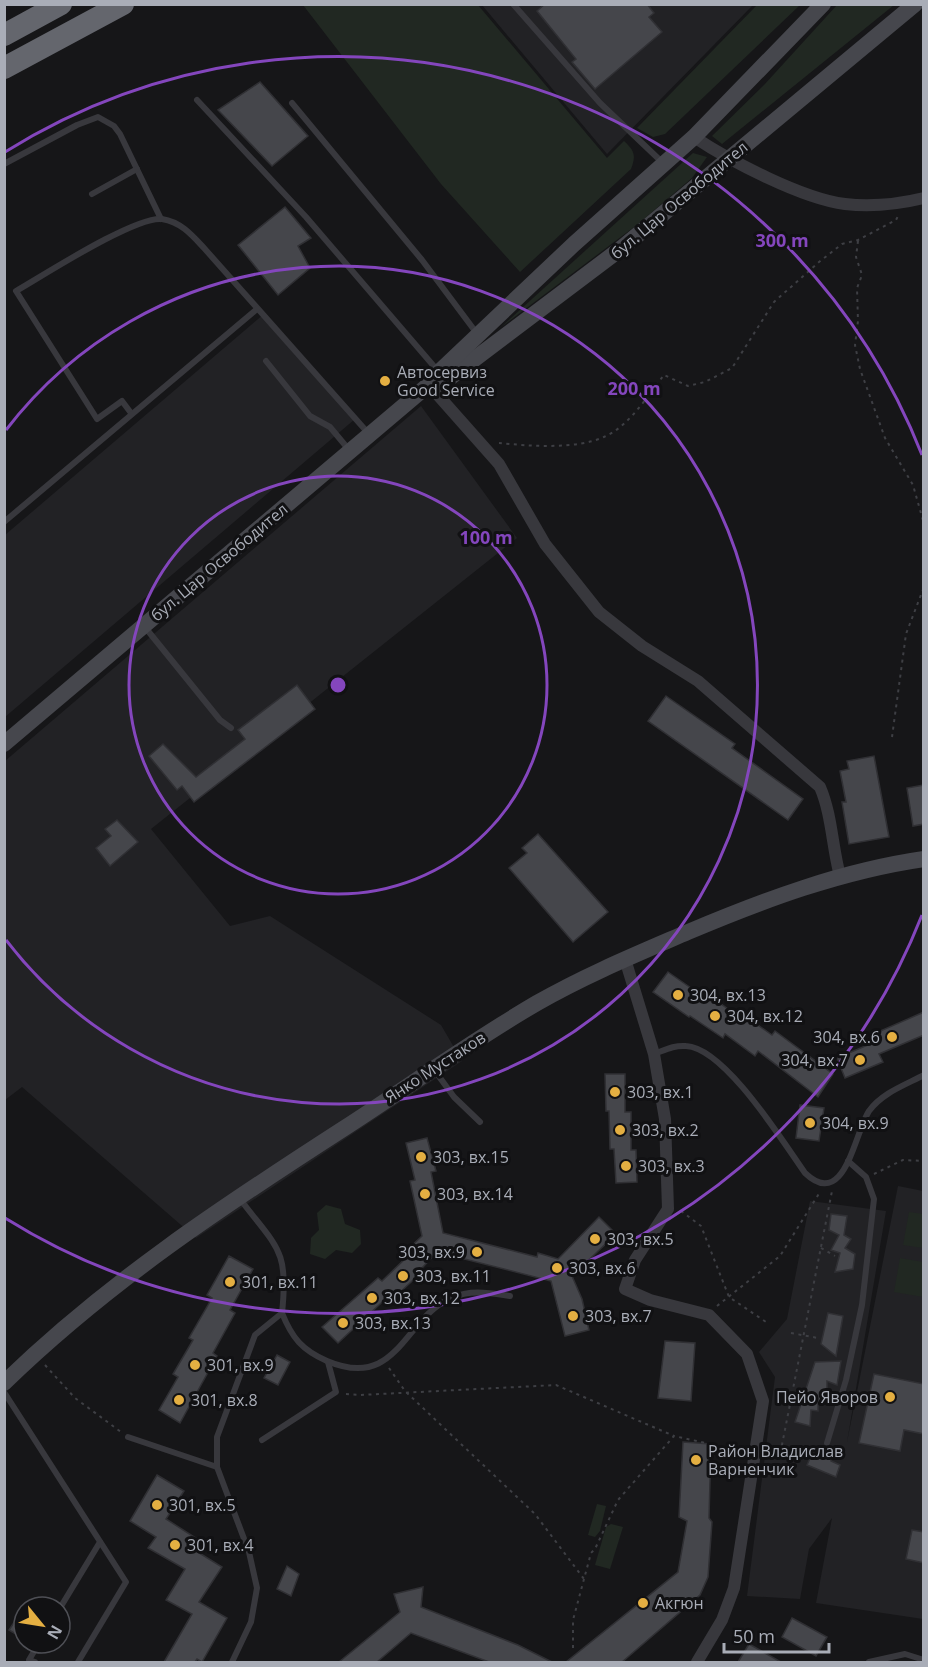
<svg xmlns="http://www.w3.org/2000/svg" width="928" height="1667" font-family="'Open Sans',sans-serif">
	<rect width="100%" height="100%" fill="#161618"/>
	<g fill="#222225">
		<polygon points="482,5 753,5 607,154"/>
		<polygon points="265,313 355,419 5,717 5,535"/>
		<polygon points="421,406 517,538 151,829 230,926 270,916 441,1025 462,1061 196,1238 22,1087 5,1100 5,761"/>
		<polygon points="898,1186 923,1191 923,1619 816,1603 832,1518 809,1549 800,1599 747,1596 775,1377 759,1352 787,1319 810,1201 886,1211 847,1442"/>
	</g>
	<g fill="#212822">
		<path d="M 303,5 L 478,5 L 607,158 L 624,141 C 635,151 636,156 631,169 L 520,272 L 441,184 Z"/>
		<polygon points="757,5 800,5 665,134 653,137 637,128"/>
		<polygon points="837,5 894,5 722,144 712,136 764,85"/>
		<polygon points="693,153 707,157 692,178 638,224 500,328"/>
		<polygon points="326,1205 341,1209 345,1224 360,1230 361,1244 352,1253 336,1250 325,1259 310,1254 311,1238 319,1230 317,1213"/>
		<polygon points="909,1212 923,1214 923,1248 903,1245"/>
		<polygon points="900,1258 923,1262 923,1297 894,1292"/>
		<polygon points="597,1504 606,1506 600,1531 595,1537 588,1535"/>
		<polygon points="611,1524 623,1527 610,1569 595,1565 606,1527"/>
	</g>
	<g fill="#45464b" stroke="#303034" stroke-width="1.5">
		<polygon points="545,4 647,4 654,13 649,17 662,32 595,89 572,62 576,59 537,11"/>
		<polygon points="260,82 308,136 272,166 218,110"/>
		<polygon points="285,207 311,238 298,246 310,268 278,295 238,245"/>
		<polygon points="297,685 315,709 194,802 182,786 177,790 149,756 163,744 196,777 245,739 238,730"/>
		<polygon points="666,696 735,744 732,748 803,799 788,820 648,721"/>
		<polygon points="874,756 889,837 849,844 842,802 846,802 840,771 849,769 847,761"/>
		<polygon points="924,785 924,824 913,826 907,788"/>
		<polygon points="117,820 138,842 110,866 96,848 111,836 105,829"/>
		<polygon points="538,834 608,912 573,942 509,868 527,853 522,848"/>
		<polygon points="668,972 704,997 707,994 738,1016 741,1013 772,1035 775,1031 833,1074 818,1097 758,1051 755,1056 725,1034 723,1038 690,1016 689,1017 653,992"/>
		<polygon points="924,1012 924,1035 879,1054 883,1062 845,1078 837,1058 875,1042 871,1035"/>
		<polygon points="605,1074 625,1074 625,1112 631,1112 631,1150 636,1150 637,1182 616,1183 614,1149 610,1149 609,1111 606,1111"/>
		<polygon points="800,1105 824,1108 819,1141 796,1138"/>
		<polygon points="427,1138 436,1171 431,1172 443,1233 537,1257 538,1253 558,1259 599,1217 616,1234 572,1276 582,1299 589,1330 565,1336 551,1281 437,1252 422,1268 424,1270 396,1296 393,1292 338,1343 322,1327 378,1278 382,1281 410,1254 406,1251 422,1236 410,1181 415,1180 406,1143"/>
		<polygon points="831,1214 847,1216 844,1235 851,1239 845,1248 855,1254 853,1269 835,1272 840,1253 831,1250 839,1235 829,1230"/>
		<polygon points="229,1256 253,1269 230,1310 235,1313 213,1353 217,1356 180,1423 159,1410 178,1377 173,1374 193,1340 189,1338 212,1298 207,1295"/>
		<polygon points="828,1313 843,1316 836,1356 821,1344"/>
		<polygon points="665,1341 695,1343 691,1401 658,1398"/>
		<polygon points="277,1355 290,1362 278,1385 264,1378"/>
		<polygon points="841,1361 837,1385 827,1381 827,1400 818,1403 818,1411 811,1410 810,1426 795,1422 815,1362"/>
		<polygon points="874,1374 924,1384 924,1434 904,1430 900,1451 859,1443"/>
		<polygon points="683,1442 711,1444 709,1518 712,1522 708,1577 700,1595 622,1662 566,1662 678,1572 687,1521 679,1517"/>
		<polygon points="814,1449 831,1456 831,1461 840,1465 836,1477 807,1465"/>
		<polygon points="157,1475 184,1491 166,1519 202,1542 196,1551 222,1567 199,1602 227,1618 202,1662 197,1659 195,1662 164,1662 192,1614 166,1600 185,1569 148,1548 156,1537 130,1521"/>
		<polygon points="912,1530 924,1532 924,1563 906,1559"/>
		<polygon points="287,1566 299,1574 291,1596 277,1589"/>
		<polygon points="423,1587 421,1607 518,1645 552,1662 489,1662 411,1633 377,1662 339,1662 400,1612 394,1594"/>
		<polygon points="24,1607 24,1639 9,1630"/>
		<polygon points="792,1618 827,1637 816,1656 782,1637"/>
		<polygon points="749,1644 781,1662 738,1662"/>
	</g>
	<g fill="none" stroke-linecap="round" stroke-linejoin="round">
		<g stroke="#3e3f44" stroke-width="2" stroke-dasharray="3 4.5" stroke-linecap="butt">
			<polyline points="858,241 856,257 862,275 857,288 858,321 855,345 860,369 885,438 913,485 924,524"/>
			<path d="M 499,443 C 529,446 578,450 606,436 C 630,425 648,395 664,375 L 688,386 L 705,382 L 732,368 L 774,302 L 819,262 L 842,244 L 858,240 L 896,220 L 898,216"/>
			<polyline points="892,737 906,634 924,587"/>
			<polyline points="874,1174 903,1160 924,1161"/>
			<polyline points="681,1211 701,1226 729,1297 769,1324"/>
			<polyline points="821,1248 835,1256"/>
			<polyline points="717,1306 780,1256 820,1192"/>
			<polyline points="791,1333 818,1338"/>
			<polyline points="45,1365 75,1398 121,1432"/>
			<polyline points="389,1368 405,1391 535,1514 584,1579"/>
			<polyline points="346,1394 360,1395 556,1385 674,1436"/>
			<polyline points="769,1456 778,1458 780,1455 832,1191"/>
			<polyline points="573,1648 573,1620 591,1553 595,1549 618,1500 674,1436 742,1451"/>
		</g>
		<g stroke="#38383d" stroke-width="6">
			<polyline points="513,4 600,103 663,163"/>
			<polyline points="197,100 306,217 438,371"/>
			<polyline points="292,103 422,260 478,335"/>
			<polyline points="4,164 77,125 98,117 114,126 120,134 161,219"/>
			<polyline points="92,194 137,169"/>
			<polyline points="266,361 310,416 330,427 350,451"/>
			<path d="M 131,413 L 122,401 L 97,419 L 16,291 C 44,275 135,216 162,219 C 181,222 192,235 204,248 L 369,434"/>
			<polyline points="4,522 257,309"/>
			<polyline points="144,626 220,720 231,728"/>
			<path d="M 654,1054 C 665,1050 674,1045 686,1046 C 725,1048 783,1142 805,1173 C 845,1211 854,1134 869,1111 C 882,1093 905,1085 924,1075"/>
			<polyline points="435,1071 454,1097 480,1122"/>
			<path d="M 282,1313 C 292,1338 302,1350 327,1361 C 398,1391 403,1319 451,1298 C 471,1289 490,1293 510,1296"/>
			<polyline points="4,1392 126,1582 78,1662"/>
			<polyline points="128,1437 217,1467"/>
			<polyline points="262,1440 336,1392 328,1362"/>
			<polyline points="827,1443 846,1380 862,1305 874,1199 866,1177 848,1161"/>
			<polyline points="60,1608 100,1542"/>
			<polyline points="35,1662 29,1660 39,1643"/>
			<path d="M 232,1662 L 251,1622 L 257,1588 L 249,1552 L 217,1467 L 217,1437 L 255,1335 L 282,1313 C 289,1249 277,1248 240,1199"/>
			<polyline points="869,1662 905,1654 924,1660"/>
		</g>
		<g stroke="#38383d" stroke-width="12">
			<path d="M 694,137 C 730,161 803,199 845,204 C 871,207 899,204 924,198"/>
			<path d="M 429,385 L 499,464 L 545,544 L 599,612 L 642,646 L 698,681 L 820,787 C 832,815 832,846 840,876"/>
			<polyline points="625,959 654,1054 665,1119 668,1209 635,1260 625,1289 650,1300 709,1315 747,1354 763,1401 734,1588 722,1620 697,1662"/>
		</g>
		<g stroke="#46474d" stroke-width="16">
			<polyline points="433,381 448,379 623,247 915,4"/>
			<polyline points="4,744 433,381 439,372 574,244 694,137 823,4"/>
			<path d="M 4,1383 C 108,1282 222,1207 343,1129 C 408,1087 470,1042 537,1003 C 586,975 637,954 688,932 C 764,900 841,871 924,859"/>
		</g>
		<g stroke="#64666d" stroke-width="22">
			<polyline points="4,35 61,4"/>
			<polyline points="4,68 123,4"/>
		</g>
	</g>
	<g fill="none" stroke="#8446bd" stroke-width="3">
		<circle cx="338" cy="685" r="209"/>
		<path d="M6 430A419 419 0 1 1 6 940"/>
		<path d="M922 915A628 628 0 0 1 5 1218M5 152A628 628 0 0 1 922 455"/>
	</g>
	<g fill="#e4af42" stroke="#111113" stroke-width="2">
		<circle cx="385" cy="381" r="6"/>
		<circle cx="678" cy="995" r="6"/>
		<circle cx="715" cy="1016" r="6"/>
		<circle cx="892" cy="1037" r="6"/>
		<circle cx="860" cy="1060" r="6"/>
		<circle cx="615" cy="1092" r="6"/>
		<circle cx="810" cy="1123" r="6"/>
		<circle cx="620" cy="1130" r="6"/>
		<circle cx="421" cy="1157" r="6"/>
		<circle cx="626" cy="1166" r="6"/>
		<circle cx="425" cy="1194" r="6"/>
		<circle cx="595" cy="1239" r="6"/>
		<circle cx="477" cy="1252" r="6"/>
		<circle cx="557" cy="1268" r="6"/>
		<circle cx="403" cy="1276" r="6"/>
		<circle cx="230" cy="1282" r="6"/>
		<circle cx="372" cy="1298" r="6"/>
		<circle cx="573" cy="1316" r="6"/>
		<circle cx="343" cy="1323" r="6"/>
		<circle cx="195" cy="1365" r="6"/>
		<circle cx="890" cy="1397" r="6"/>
		<circle cx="179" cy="1400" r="6"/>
		<circle cx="696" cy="1460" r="6"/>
		<circle cx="157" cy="1505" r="6"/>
		<circle cx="175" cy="1545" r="6"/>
		<circle cx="643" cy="1603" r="6"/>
	</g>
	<g text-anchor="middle" stroke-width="6" stroke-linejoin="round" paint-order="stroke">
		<g font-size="16" fill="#a9adb7" stroke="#111113">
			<text transform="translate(679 200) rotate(-40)" y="6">бул. Цар Освободител</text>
			<text transform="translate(219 562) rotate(-40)" y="6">бул. Цар Освободител</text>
			<text transform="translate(435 1067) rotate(-33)" y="6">Янко Мустаков</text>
		</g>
		<g font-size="16" fill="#a9adb7" stroke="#111113" text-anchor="start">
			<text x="397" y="378">Автосервиз<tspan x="397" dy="18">Good Service</tspan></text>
			<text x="690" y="1001">304, вх.13</text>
			<text x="727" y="1022">304, вх.12</text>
			<text x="880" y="1043" text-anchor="end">304, вх.6</text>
			<text x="848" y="1066" text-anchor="end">304, вх.7</text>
			<text x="627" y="1098">303, вх.1</text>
			<text x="822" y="1129">304, вх.9</text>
			<text x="632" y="1136">303, вх.2</text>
			<text x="433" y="1163">303, вх.15</text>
			<text x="638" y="1172">303, вх.3</text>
			<text x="437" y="1200">303, вх.14</text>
			<text x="607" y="1245">303, вх.5</text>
			<text x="465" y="1258" text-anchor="end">303, вх.9</text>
			<text x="569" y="1274">303, вх.6</text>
			<text x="415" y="1282">303, вх.11</text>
			<text x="242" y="1288">301, вх.11</text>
			<text x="384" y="1304">303, вх.12</text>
			<text x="585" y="1322">303, вх.7</text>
			<text x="355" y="1329">303, вх.13</text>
			<text x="207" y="1371">301, вх.9</text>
			<text x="878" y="1403" text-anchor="end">Пейо Яворов</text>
			<text x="191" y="1406">301, вх.8</text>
			<text x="708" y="1457">Район Владислав<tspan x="708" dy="18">Варненчик</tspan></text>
			<text x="169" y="1511">301, вх.5</text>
			<text x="187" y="1551">301, вх.4</text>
			<text x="655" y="1609">Акгюн</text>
		</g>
	</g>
	<circle cx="338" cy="685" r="9" fill="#8446bd" stroke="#111113" stroke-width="3"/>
	<g font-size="18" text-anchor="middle" font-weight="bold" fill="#8446bd" stroke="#111113" stroke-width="6" stroke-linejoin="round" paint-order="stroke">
		<text x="782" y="247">300 m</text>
		<text x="634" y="395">200 m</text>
		<text x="486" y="544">100 m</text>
	</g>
	<rect width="928" height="1667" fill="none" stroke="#a9adb7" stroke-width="12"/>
	<g transform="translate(42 1625) rotate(120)"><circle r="28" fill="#111113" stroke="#4e4f55" stroke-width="1.5"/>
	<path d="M0-4.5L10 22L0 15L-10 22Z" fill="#e4af42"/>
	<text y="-9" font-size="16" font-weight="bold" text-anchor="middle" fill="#a9adb7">N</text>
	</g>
	<path d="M724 1643v9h105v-9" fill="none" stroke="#a9adb7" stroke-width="3"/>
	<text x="733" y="1643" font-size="18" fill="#a9adb7" stroke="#111113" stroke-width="4.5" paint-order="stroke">50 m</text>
</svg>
